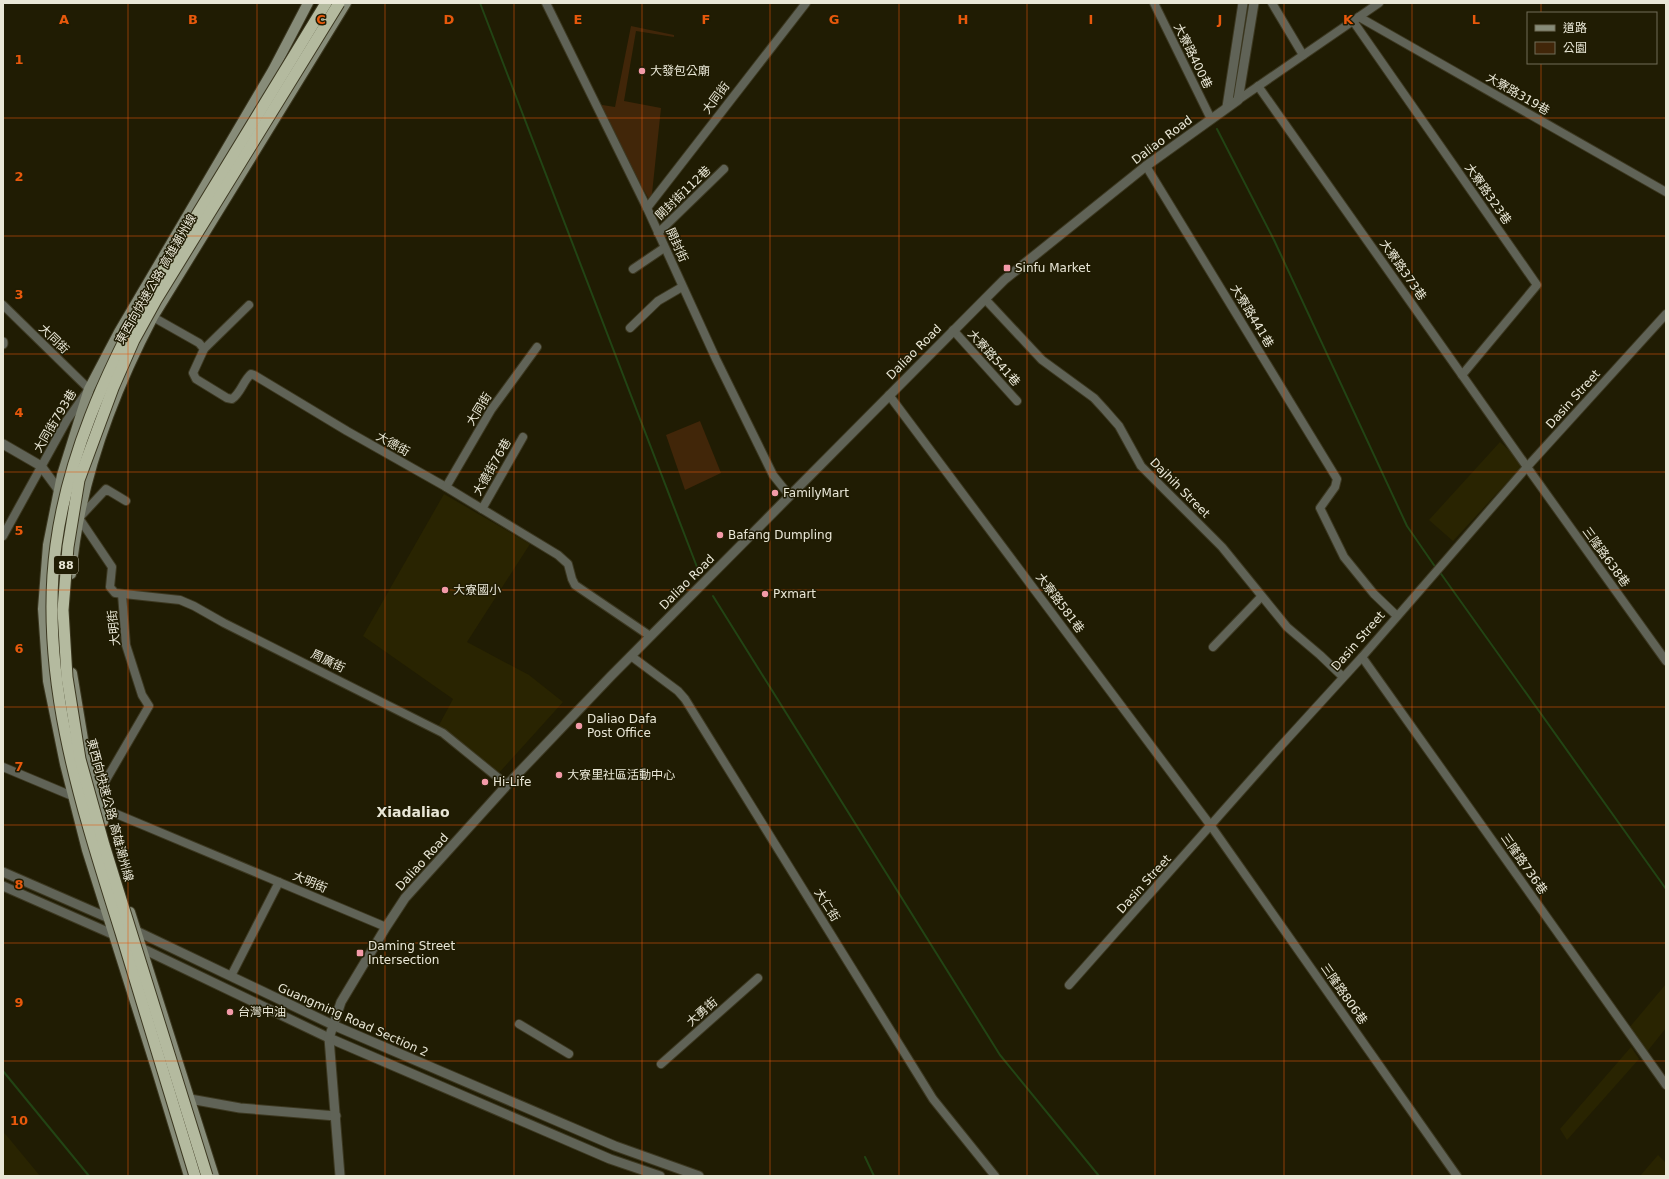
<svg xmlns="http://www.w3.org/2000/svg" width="1669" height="1179" font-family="'DejaVu Sans','Noto Sans TC',sans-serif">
	<rect width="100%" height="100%" fill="#201c03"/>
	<g fill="#292401">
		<polygon points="1500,442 1524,464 1453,541 1429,520"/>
		<polygon points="444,494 530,544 467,642 529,675 563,702 498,774 438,727 453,699 363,636"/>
		<polygon points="1666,984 1666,1028 1646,1053 1629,1028"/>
		<polygon points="1631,1047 1639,1059 1567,1140 1560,1129"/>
		<polygon points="3,1132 7,1136 40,1176 3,1176"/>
		<polygon points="1658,1155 1666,1163 1666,1176 1640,1176"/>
	</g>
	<g fill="#412609">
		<polygon points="631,26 674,35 674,37 636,31 624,101 661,108 651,203 596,104 615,107"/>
		<polygon points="700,421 721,473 685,490 666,435"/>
	</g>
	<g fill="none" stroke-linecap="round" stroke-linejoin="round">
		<g stroke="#224414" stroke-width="2">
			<polyline points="480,3 697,567"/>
			<polyline points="1217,129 1274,240 1407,526 1436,568"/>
			<polyline points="1439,571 1666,889"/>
			<polyline points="713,596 1000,1055 1099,1176"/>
			<polyline points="3,1071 89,1176"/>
			<polyline points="865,1157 874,1176"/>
		</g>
		<g stroke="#3c3821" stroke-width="10">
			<g id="minor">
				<polyline points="546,3 647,208 716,359 773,475 789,495"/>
				<polyline points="1154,3 1211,119"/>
				<polyline points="1272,3 1303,55"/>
				<polyline points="1359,17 1666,192"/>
				<polyline points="1353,21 1537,285 1462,375"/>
				<polyline points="1258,86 1527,467 1666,661"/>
				<polyline points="1238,100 1379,3"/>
				<polyline points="1146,166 1337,479 1335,487 1320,508 1344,557 1374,594 1397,616"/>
				<polyline points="647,208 806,3"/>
				<polyline points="658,233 724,169"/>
				<polyline points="633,269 664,248"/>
				<polyline points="985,299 1042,360 1094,398 1105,410 1119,426 1141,466 1222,547 1287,627 1320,655 1343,677"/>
				<polyline points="3,305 89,389 67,420 3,536"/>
				<path d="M 153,317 L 199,343 L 204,349 L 193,373 L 196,379 L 227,398 L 232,399 C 241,393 243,381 251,374 L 254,375 L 347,431 L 446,487 L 558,555 L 568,564 L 572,579 L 575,585 L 650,636"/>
				<polyline points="630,328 658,301 682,287"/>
				<polyline points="953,330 1017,401"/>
				<polyline points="204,349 249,305"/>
				<polyline points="889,395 1211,826 1457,1176"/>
				<polyline points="446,487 491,410 537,347"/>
				<polyline points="126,501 106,489 79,518 112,567 110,587 115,593 180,600 194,606 224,623 443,733 507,785"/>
				<polyline points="482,509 523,437"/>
				<polyline points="1213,647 1261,597"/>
				<polyline points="631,656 678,691 685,699 933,1099 995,1176"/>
				<polyline points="1362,657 1666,1085"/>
				<polyline points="3,767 77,798"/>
				<polyline points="96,797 149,706 142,695 126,645 122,594"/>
				<polyline points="95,805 386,927"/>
				<polyline points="231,976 279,882"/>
				<polyline points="1069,985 1279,748 1362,657 1527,467 1666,314"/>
				<polyline points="519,1024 569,1054"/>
				<polyline points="661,1064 758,978"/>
			</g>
		</g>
		<g stroke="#3c3821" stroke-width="11">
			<g id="tertiary">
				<polyline points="1227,107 1243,3"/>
				<polyline points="3,342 3,344"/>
				<polyline points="3,444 41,466 77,515"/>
				<polyline points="3,872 113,920"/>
				<polyline points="3,886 119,937"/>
				<polyline points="132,929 333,1025 615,1146 699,1176"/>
				<polyline points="137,946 329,1038 610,1159 660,1176"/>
				<polyline points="186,1095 190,1099 240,1108 336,1116"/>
				<polyline points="340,1176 329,1038 341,1002 386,927 405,898 507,785 611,676 985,299 1004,280 1146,166 1238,100 1254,3"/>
			</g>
		</g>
		<g stroke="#3c3821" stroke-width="12">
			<g id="secondary">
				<path d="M 71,574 C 79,483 111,397 153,317 L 346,3"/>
				<polyline points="72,673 86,757 103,822"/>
				<polyline points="130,912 214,1176"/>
				<polyline points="189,1176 157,1071 87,850 65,764 48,681 43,609 48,545 62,475 89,389 119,332 273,70 308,3"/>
			</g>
		</g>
		<use href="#minor" stroke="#606357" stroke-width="8"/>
		<use href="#tertiary" stroke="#606357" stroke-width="9"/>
		<use href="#secondary" stroke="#878c79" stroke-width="10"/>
		<g stroke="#3c3821" stroke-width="13" stroke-linecap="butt">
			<g id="trunk-bridge">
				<path d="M 195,1176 C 171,1095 146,1014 121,933 C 82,809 38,677 56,545 C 68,456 105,374 148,295 L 326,3"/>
				<polyline points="207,1176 104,845 80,759 67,677 63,610 68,547 79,480 113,388 134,340 156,300 339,3"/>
			</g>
		</g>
		<use href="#trunk-bridge" stroke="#b4ba9f" stroke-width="11"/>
	</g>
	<path fill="none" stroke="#e8590c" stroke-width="1" stroke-opacity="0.55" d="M 128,3 L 128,1176M 257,3 L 257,1176M 385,3 L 385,1176M 514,3 L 514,1176M 642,3 L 642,1176M 770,3 L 770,1176M 899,3 L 899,1176M 1027,3 L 1027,1176M 1155,3 L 1155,1176M 1284,3 L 1284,1176M 1412,3 L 1412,1176M 1541,3 L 1541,13M 1541,63 L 1541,1176M 3,118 L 1666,118M 3,236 L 1666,236M 3,354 L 1666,354M 3,472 L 1666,472M 3,590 L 1666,590M 3,707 L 1666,707M 3,825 L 1666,825M 3,943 L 1666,943M 3,1061 L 1666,1061"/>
	<g fill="#f39aa8" stroke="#201c03" stroke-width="1.5">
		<circle cx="642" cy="71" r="4"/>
		<rect x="1003" y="264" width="8" height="8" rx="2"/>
		<circle cx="775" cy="493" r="4"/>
		<circle cx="720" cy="535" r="4"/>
		<circle cx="445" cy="590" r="4"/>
		<circle cx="765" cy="594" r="4"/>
		<circle cx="579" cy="726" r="4"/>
		<circle cx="559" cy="775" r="4"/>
		<circle cx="485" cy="782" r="4"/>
		<rect x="356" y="949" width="8" height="8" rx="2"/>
		<circle cx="230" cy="1012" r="4"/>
	</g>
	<g text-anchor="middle" stroke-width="3" stroke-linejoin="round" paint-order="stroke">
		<rect fill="#201c03" stroke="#adaa97" stroke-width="1" x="54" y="556" width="24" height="18" rx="3"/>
		<g font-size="11" font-weight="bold" fill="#e9e7d7">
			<text x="66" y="569">88</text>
		</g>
		<g font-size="12" fill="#e9e7d7" stroke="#201c03">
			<text transform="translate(1193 56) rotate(64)" y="4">大寮路400巷</text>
			<text transform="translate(1518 94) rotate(30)" y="4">大寮路319巷</text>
			<text transform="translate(716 98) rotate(-53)" y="4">大同街</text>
			<text transform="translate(1162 140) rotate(-37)" y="4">Daliao Road</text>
			<text transform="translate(683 193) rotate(-44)" y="4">開封街112巷</text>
			<text transform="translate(1488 194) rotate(55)" y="4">大寮路323巷</text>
			<text transform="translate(677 245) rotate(66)" y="4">開封街</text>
			<text transform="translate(1403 270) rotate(55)" y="4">大寮路373巷</text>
			<text transform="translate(156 279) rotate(-60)" y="4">東西向快速公路 高雄潮州線</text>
			<text transform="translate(1252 316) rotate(59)" y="4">大寮路441巷</text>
			<text transform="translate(54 339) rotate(44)" y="4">大同街</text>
			<text transform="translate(914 352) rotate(-45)" y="4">Daliao Road</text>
			<text transform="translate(994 358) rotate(48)" y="4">大寮路541巷</text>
			<text transform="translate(1573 399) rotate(-48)" y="4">Dasin Street</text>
			<text transform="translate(479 409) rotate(-58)" y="4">大同街</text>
			<text transform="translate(55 421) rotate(-59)" y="4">大同街793巷</text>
			<text transform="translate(393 444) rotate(29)" y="4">大德街</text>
			<text transform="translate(492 467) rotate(-60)" y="4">大德街76巷</text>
			<text transform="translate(1180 488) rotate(45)" y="4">Dajhih Street</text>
			<text transform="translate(1606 557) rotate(54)" y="4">三隆路638巷</text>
			<text transform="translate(687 582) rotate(-45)" y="4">Daliao Road</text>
			<text transform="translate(1060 603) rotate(53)" y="4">大寮路581巷</text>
			<text transform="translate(114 628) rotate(-96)" y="4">大明街</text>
			<text transform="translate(1358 641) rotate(-49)" y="4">Dasin Street</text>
			<text transform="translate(328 661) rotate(26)" y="4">周廣街</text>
			<text transform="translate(110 810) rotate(75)" y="4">東西向快速公路 高雄潮州線</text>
			<text transform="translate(422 862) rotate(-48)" y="4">Daliao Road</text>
			<text transform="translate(1524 864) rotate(55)" y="4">三隆路736巷</text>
			<text transform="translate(310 882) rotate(23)" y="4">大明街</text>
			<text transform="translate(1144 884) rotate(-48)" y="4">Dasin Street</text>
			<text transform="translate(827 905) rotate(58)" y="4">大仁街</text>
			<text transform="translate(1344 994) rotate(55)" y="4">三隆路806巷</text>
			<text transform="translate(702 1012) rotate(-41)" y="4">大勇街</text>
			<text transform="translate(353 1020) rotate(24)" y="4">Guangming Road Section 2</text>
		</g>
		<g font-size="12" fill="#e9e7d7" stroke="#201c03" text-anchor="start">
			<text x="650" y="75">大發包公廟</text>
			<text x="1015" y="272">Sinfu Market</text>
			<text x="783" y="497">FamilyMart</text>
			<text x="728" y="539">Bafang Dumpling</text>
			<text x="453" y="594">大寮國小</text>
			<text x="773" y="598">Pxmart</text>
			<text x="587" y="723">Daliao Dafa<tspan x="587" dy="14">Post Office</tspan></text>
			<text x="567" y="779">大寮里社區活動中心</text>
			<text x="493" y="786">Hi-Life</text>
			<text x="368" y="950">Daming Street<tspan x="368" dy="14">Intersection</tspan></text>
			<text x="238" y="1016">台灣中油</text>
		</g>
		<g font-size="14" font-weight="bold" fill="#e9e7d7" stroke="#201c03">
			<text x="413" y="817">Xiadaliao</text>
		</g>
	</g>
	<g font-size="13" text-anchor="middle" font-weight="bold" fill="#e8590c" stroke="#201c03" stroke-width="3" stroke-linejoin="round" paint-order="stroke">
		<text x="64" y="24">A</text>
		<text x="193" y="24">B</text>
		<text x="321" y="24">C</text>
		<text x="449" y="24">D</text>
		<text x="578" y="24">E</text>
		<text x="706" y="24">F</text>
		<text x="834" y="24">G</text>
		<text x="963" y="24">H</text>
		<text x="1091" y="24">I</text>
		<text x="1220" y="24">J</text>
		<text x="1348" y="24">K</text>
		<text x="1476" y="24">L</text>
		<text x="19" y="64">1</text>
		<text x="19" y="181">2</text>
		<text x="19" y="299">3</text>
		<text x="19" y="417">4</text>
		<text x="19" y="535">5</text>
		<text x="19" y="653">6</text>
		<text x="19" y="771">7</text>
		<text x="19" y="889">8</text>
		<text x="19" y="1007">9</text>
		<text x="19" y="1125">10</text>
	</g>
	<rect width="1669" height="1179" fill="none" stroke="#e9e7d7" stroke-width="8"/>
	<rect x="1527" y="12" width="130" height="52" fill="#201c03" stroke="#706d58"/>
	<rect x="1535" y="25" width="20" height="6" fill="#878c79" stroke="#706d58"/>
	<text x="1563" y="32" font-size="12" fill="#e9e7d7">道路</text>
	<rect x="1535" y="42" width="20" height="12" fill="#412609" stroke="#706d58"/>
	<text x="1563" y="52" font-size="12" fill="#e9e7d7">公園</text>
</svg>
